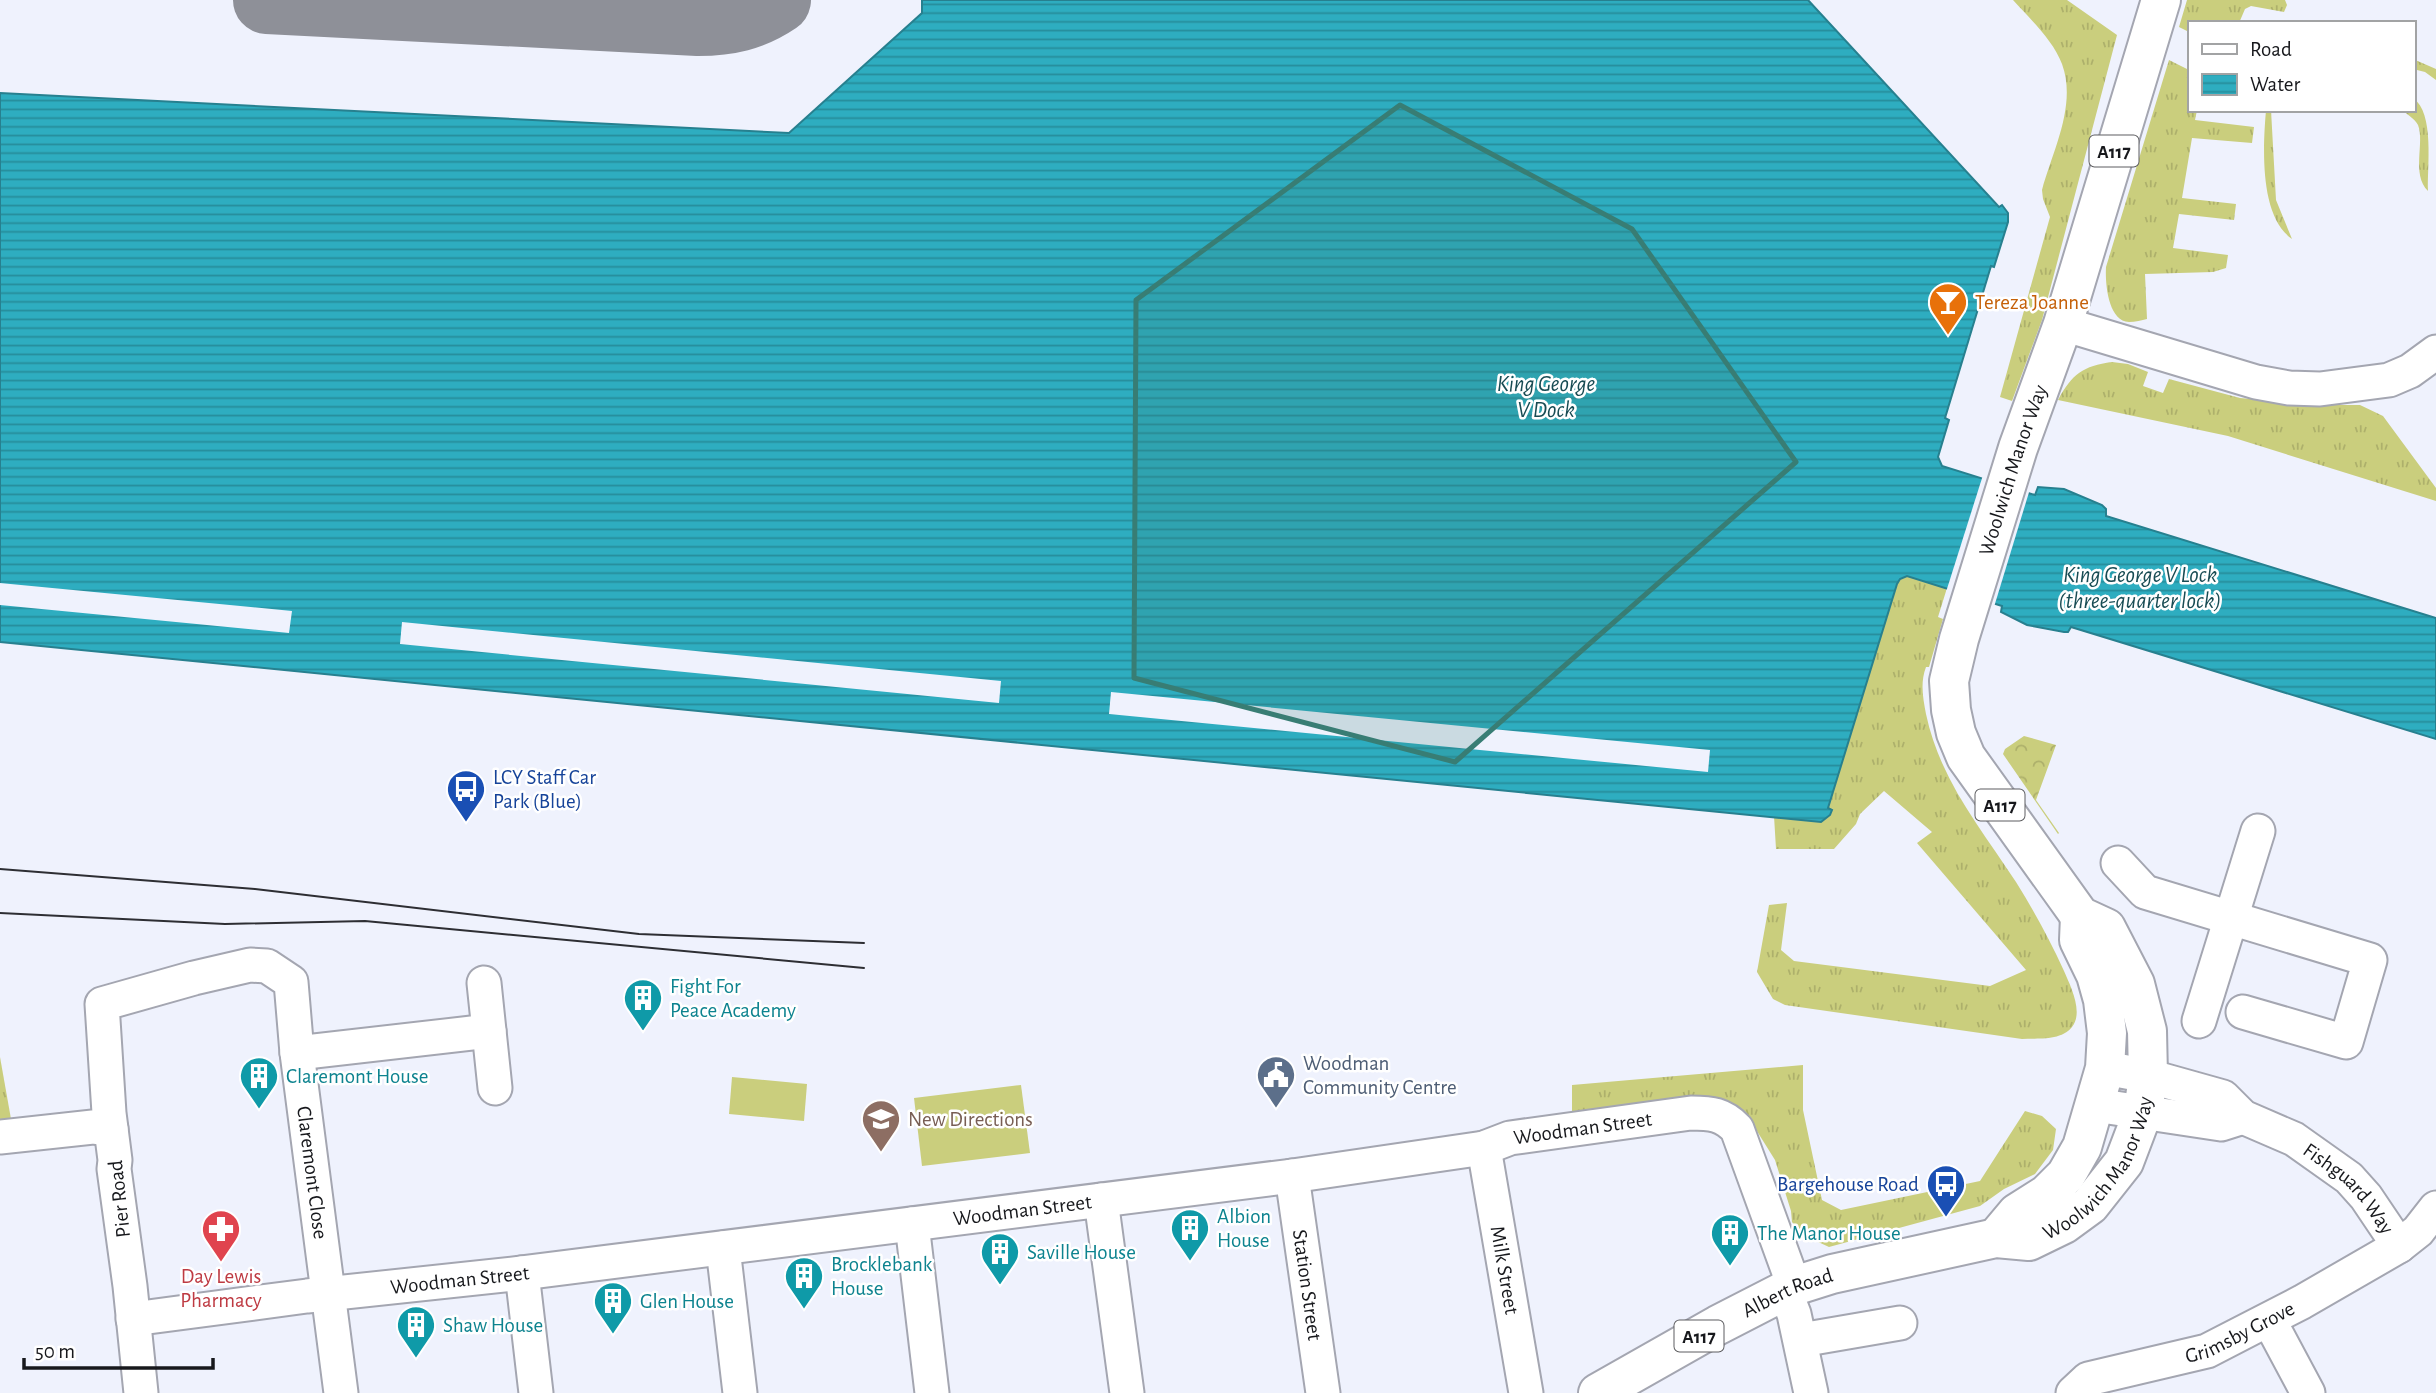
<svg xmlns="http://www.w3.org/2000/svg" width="2436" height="1393" font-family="'Alegreya Sans',sans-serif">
	<defs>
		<pattern id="grass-tufts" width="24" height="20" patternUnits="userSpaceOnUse" patternTransform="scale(1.75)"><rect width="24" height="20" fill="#cace7d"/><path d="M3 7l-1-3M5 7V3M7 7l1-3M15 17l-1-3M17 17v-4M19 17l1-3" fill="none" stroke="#adb06b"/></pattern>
		<pattern id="forest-crowns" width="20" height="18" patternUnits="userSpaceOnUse" patternTransform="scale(1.75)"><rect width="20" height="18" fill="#cace7d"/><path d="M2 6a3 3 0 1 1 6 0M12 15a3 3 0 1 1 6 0" fill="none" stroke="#adb06b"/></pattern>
		<pattern id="water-rules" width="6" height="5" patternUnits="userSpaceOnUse" patternTransform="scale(1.75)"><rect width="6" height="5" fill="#2eadc0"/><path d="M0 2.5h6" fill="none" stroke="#268c9b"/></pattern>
	</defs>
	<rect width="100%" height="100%" fill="#eff2fd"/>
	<g fill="url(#grass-tufts)">
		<path d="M 2013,0 L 2067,0 L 2117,35 L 2042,320 L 2012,401 L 2000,397 L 2050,217 L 2043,199 L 2042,190 C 2053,150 2077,105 2062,64 C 2053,40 2030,19 2013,0 Z"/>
		<polygon points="2187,0 2285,0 2287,5 2284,12 2251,6 2245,9 2239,23 2189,23 2189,32 2179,27"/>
		<polygon points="2413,59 2436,69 2436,80 2425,72 2413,69"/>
		<path d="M 2169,60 L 2189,70 L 2189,110 L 2197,110 L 2195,120 L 2254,127 L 2252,143 L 2192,138 L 2182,198 L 2236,204 L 2234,220 L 2179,214 L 2173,248 L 2228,255 L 2226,268 L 2213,272 L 2145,274 L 2147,319 C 2142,320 2135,322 2129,322 C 2108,321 2105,283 2106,267 Z"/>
		<path d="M 2413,98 C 2435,113 2427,167 2428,191 C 2411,174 2425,143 2418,125 C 2415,119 2406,113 2401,110 L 2413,110 Z"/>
		<path d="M 2266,110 L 2271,110 L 2276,200 L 2292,239 C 2259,216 2263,147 2266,110 Z"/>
		<path d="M 2112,362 L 2128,364 L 2148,372 L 2143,386 L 2163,393 L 2169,379 L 2240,398 L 2320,405 L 2360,405 L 2383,416 L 2436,488 L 2436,501 L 2228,436 L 2058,400 C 2072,374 2083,366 2112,362 Z"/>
		<path d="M 1907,576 L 1947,588 L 1938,617 L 1943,619 L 1929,667 L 1926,667 C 1920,683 1923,698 1926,714 C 1940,780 1980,827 2016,882 C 2034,911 2050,940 2064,971 C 2070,985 2084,1012 2072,1027 C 2061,1041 2038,1038 2022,1039 L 1785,1005 L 1773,999 L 1757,972 L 1769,905 L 1787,903 L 1781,950 L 1794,961 L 1990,986 L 2026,970 L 1917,843 L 1932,832 L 1884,791 L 1860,814 L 1856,824 L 1834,849 L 1776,849 L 1774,816 L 1821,822 L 1827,809 L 1897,584 L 1900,579 Z"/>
		<polygon points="0,1057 11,1119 0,1120"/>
		<polygon points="1803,1065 1803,1110 1822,1200 1841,1210 1980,1181 2025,1111 2042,1116 2056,1129 2053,1150 2035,1174 2004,1189 1980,1206 1829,1247 1803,1235 1792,1222 1791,1211 1775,1160 1750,1120 1735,1106 1572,1117 1572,1085"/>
	</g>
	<polygon fill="url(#forest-crowns)" points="2024,736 2056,745 2036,800 2059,833 2058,834 2003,754 2005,749"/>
	<g fill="#cace7d">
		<polygon points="732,1077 807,1084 804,1121 729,1114"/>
		<polygon points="1021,1085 1030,1153 922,1166 914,1098"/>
	</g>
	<polygon fill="url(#water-rules)" stroke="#27808f" stroke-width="2" points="922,0 1808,0 1999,207 2002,205 2008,213 2008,222 1994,267 1991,266 1945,418 1949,420 1938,457 1942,466 2035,495 2038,487 2064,489 2102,505 2106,509 2106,516 2436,618 2436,739 2071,627 2068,632 2064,632 2027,625 2001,612 2002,606 1907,576 1900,579 1897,584 1828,808 1832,810 1830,815 1821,822 0,642 0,93 789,133 922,13"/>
	<g fill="#eff2fd">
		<polygon points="1983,475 2030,489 1994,607 1946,592"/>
		<polygon points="0,583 292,611 289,633 0,605"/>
		<polygon points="402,622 1001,681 999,703 400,644"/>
		<polygon points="1111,692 1710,750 1708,772 1109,714"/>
	</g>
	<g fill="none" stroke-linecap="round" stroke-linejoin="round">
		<path stroke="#8e9098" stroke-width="68" d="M 267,0 L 698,22 C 728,22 752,17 777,0"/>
		<g stroke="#a4a6b1" stroke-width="37">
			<g id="minor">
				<polyline points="2063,324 2256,382 2289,388 2320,389 2389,380 2410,371 2436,352"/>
				<polyline points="2118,863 2145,892 2370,960 2346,1042 2243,1012"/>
				<polyline points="484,983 495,1088"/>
				<polyline points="2199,1021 2258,831"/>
				<polyline points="297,1053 489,1031"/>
				<path id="s1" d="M 2105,1068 L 2148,1076 L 2223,1097 L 2243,1117 L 2294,1139 L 2349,1178 L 2366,1197 L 2399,1246"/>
				<polyline points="2095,1105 2221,1124 2243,1117"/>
				<polyline points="0,1137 93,1127 111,1129"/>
				<path id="s2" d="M 1484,1148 L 1526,1393"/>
				<path id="s3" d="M 1292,1176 L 1323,1393"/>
				<polyline points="1101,1200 1127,1393"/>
				<polyline points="912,1224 932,1393"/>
				<polyline points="723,1248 740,1393"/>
				<polyline points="522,1273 536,1393"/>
				<polyline points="1785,1291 1794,1314 1811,1393"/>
				<path id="s4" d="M 133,1319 L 307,1296 L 522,1273 L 1292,1176 L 1484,1148 L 1510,1138 L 1691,1113 C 1711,1113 1723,1114 1737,1129 L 1794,1286"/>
				<polyline points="2269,1320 2308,1393"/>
				<polyline points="1801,1340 1900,1323"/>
				<path id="s5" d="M 141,1393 L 130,1286 L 114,1169 L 115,1160 L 109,1113 L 102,1004 L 194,978 L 250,965 L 267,966 L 291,982 L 297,1053 L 341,1393"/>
				<path id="s6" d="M 2073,1393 L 2088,1379 L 2207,1351 L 2302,1302 L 2399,1246 L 2418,1231 L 2436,1208"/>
			</g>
		</g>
		<g stroke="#a4a6b1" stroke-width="42">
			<g id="highway">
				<polyline points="1996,1238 2017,1213 2047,1194 2066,1175 2082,1147 2105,1068 2107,1033 2103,1000 2096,975 2079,940 2080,916"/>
				<path id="s7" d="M 1598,1393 L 1718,1325 L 1794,1286 L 1832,1274 L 1996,1238 L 2029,1241 L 2064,1224 L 2090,1205 L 2124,1162 L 2143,1112 L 2148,1076 L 2147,1031 L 2135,984 L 2106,928 L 2080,916 L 1966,757 L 1956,733 L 1951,710 L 1949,681 L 1959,639 L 2018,448 L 2063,324 L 2161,0"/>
			</g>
		</g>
		<use href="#minor" stroke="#fff" stroke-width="33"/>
		<use href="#highway" stroke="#fff" stroke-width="38"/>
		<g stroke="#2d2e33" stroke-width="2">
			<polyline points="0,869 255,889 639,934 864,943"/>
			<polyline points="0,913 225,924 365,921 864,968"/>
		</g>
	</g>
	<path fill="#387d74" fill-opacity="0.2" stroke="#387d74" stroke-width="5" stroke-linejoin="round" d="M 1400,105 L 1632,229 L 1796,462 L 1455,762 L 1134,678 L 1136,300 Z"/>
	<defs>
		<g id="bar-pin" transform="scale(2.0125)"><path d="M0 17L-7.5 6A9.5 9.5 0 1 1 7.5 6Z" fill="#e8710a" stroke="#fff"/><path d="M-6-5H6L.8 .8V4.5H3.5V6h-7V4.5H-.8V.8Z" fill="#fff"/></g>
		<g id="bus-pin" transform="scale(2.0125)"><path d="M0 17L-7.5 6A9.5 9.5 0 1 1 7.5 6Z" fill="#1a4fb4" stroke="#fff"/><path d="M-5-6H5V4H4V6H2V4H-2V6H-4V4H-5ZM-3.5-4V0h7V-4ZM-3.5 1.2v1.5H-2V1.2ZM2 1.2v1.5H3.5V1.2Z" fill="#fff"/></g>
		<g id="building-pin" transform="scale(2.0125)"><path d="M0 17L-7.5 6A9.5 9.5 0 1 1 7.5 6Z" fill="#0f9aa8" stroke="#fff"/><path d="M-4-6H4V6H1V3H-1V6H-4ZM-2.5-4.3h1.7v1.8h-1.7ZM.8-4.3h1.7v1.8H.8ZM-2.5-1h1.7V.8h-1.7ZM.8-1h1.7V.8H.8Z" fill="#fff"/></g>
		<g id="civic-pin" transform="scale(2.0125)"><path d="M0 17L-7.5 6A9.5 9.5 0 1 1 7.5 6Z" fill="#5c6f8a" stroke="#fff"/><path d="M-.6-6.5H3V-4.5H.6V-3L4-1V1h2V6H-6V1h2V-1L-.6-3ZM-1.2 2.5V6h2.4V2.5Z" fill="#fff"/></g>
		<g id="school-pin" transform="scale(2.0125)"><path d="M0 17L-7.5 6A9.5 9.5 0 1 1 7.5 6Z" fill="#8d6e63" stroke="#fff"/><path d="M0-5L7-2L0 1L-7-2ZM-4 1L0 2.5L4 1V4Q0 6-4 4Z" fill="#fff"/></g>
		<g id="pharmacy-pin" transform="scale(2.0125)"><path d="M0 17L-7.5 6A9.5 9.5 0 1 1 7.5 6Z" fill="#e0444e" stroke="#fff"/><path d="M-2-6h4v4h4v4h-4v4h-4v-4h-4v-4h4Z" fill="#fff"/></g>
	</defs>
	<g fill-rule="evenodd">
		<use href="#bar-pin" x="1948" y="302"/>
		<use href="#bus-pin" x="466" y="789"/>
		<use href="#building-pin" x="643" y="998"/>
		<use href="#civic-pin" x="1276" y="1075"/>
		<use href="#building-pin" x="259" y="1076"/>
		<use href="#school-pin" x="881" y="1119"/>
		<use href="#bus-pin" x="1946" y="1184"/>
		<use href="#building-pin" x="1190" y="1228"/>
		<use href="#pharmacy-pin" x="221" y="1229"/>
		<use href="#building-pin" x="1730" y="1233"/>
		<use href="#building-pin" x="1000" y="1252"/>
		<use href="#building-pin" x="804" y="1276"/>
		<use href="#building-pin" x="613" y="1301"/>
		<use href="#building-pin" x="416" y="1325"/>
	</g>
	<g text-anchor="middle" stroke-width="5" stroke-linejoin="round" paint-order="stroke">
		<g fill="#fff" stroke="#5d5d60" stroke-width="2">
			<rect x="2089.5" y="135.5" width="49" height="31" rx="5"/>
			<rect x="1975.5" y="789.5" width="49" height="31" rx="5"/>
			<rect x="1674.5" y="1320.5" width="49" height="31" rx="5"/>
		</g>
		<g font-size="19" font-weight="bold" fill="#17181c">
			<text x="2114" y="158">A117</text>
			<text x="2000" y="812">A117</text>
			<text x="1699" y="1343">A117</text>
		</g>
		<g font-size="21" fill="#c56008" stroke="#fff" text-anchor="start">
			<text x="1975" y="309">Tereza Joanne</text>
		</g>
		<g font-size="21" fill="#17181c" stroke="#fff">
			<text dy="7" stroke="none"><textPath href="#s7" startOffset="1360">Woolwich Manor Way</textPath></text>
			<text dy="7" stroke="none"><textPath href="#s4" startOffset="1463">Woodman Street</textPath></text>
			<text dy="7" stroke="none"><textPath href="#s7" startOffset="570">Woolwich Manor Way</textPath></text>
			<text dy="7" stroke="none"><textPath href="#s5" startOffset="782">Claremont Close</textPath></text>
			<text dy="7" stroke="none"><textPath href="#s1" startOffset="280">Fishguard Way</textPath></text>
			<text transform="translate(119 1199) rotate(-96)" y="7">Pier Road</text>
			<text dy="7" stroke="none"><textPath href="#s4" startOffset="896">Woodman Street</textPath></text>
			<text dy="7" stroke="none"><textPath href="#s2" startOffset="124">Milk Street</textPath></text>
			<text dy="7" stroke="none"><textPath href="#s4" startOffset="329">Woodman Street</textPath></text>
			<text dy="7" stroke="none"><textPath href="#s3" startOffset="110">Station Street</textPath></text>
			<text dy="7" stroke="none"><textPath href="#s7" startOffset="215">Albert Road</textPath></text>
			<text dy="7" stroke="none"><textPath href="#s6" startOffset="180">Grimsby Grove</textPath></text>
		</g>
		<g font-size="21" fill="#164399" stroke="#fff" text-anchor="start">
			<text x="493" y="784">LCY Staff Car<tspan x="493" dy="24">Park (Blue)</tspan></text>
			<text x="1919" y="1191" text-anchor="end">Bargehouse Road</text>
		</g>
		<g font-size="21" fill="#0d838f" stroke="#fff" text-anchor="start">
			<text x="670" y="993">Fight For<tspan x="670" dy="24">Peace Academy</tspan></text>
			<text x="286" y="1083">Claremont House</text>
			<text x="1217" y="1223">Albion<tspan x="1217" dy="24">House</tspan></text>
			<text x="1757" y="1240">The Manor House</text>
			<text x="1027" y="1259">Saville House</text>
			<text x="831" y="1271">Brocklebank<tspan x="831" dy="24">House</tspan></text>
			<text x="640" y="1308">Glen House</text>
			<text x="443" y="1332">Shaw House</text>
		</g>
		<g font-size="21" fill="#4e5e75" stroke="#fff" text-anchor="start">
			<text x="1303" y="1070">Woodman<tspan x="1303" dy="24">Community Centre</tspan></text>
		</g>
		<g font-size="21" fill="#785e54" stroke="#fff" text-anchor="start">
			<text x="908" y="1126">New Directions</text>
		</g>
		<g font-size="21" fill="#be3a42" stroke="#fff">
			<text x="221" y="1283">Day Lewis<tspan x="221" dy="24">Pharmacy</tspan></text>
		</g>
		<g font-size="23" font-style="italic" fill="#184c54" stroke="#fff">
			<text x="1546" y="391">King George<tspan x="1546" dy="26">V Dock</tspan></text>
			<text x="2140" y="582">King George V Lock<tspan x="2140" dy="26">(three-quarter lock)</tspan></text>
		</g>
	</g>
	<rect x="2188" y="21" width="228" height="91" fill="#ffffff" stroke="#a2a3a4" stroke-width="2"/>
	<rect x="2202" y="44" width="35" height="10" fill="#ffffff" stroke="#a2a3a4" stroke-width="2"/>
	<text x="2250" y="56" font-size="21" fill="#17181c">Road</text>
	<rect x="2202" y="74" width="35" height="21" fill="url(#water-rules)" stroke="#a2a3a4" stroke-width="2"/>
	<text x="2250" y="91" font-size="21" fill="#17181c">Water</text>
	<path d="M24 1358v10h189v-10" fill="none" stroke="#17181c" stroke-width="3.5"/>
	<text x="35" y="1358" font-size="21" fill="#17181c" stroke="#ffffff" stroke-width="5" paint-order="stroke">50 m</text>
</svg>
